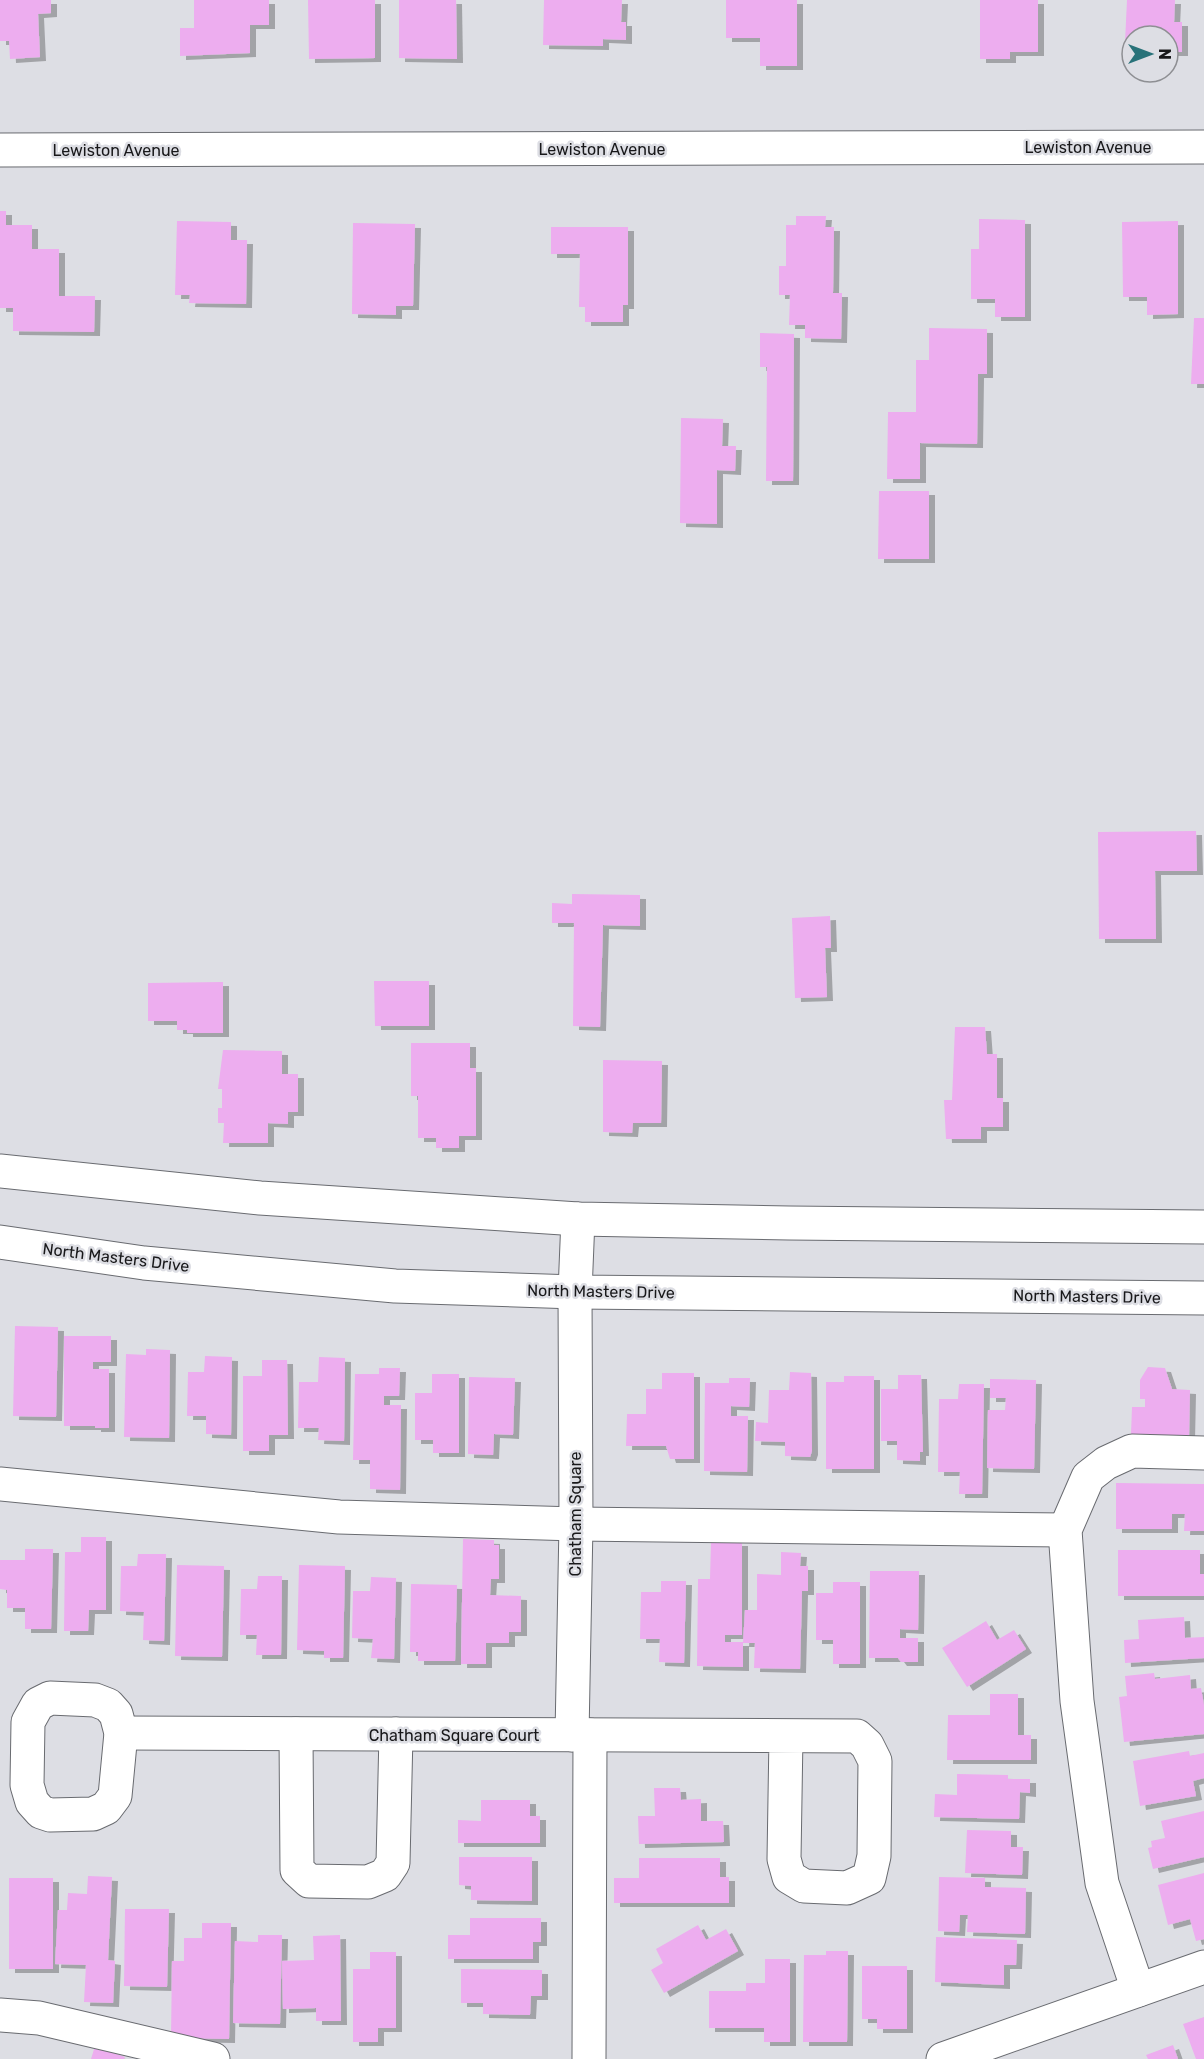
<svg xmlns="http://www.w3.org/2000/svg" width="1204" height="2059" font-family="Rubik,sans-serif">
	<defs>
		<filter id="shadow"><feDropShadow dx="6" dy="4" stdDeviation="0" flood-color="#0004"/></filter>
	</defs>
	<rect width="100%" height="100%" fill="#dddee4"/>
	<g fill="#edadef" filter="url(#shadow)">
		<polygon points="0,0 51,0 51,13 38,14 40,57 10,59 9,41 0,41"/>
		<polygon points="194,0 269,0 269,25 250,25 250,53 180,56 180,28 194,28"/>
		<polygon points="308,0 375,0 375,58 309,59"/>
		<polygon points="399,0 456,0 457,59 399,58"/>
		<polygon points="544,0 622,0 621,22 626,22 626,40 603,39 603,46 543,45"/>
		<polygon points="726,0 797,0 797,66 760,66 760,38 726,38"/>
		<polygon points="980,0 1038,0 1038,52 1010,52 1010,59 980,59"/>
		<polygon points="1127,0 1175,0 1174,22 1182,22 1182,52 1168,52 1168,36 1132,36 1132,64 1124,63"/>
		<polygon points="0,211 6,211 6,225 32,225 32,249 59,249 59,296 95,296 94,332 13,331 13,308 0,308"/>
		<polygon points="796,216 826,216 825,227 834,227 833,293 842,293 841,339 805,338 805,325 789,325 790,295 779,295 779,266 786,266 786,225 796,225"/>
		<polygon points="979,219 1025,220 1025,317 995,317 995,299 971,299 971,249 979,249"/>
		<polygon points="177,221 231,222 231,240 247,240 246,304 189,303 190,295 175,295"/>
		<polygon points="1178,221 1178,314 1147,315 1147,297 1123,297 1122,222"/>
		<polygon points="353,223 415,224 413,306 396,306 396,315 352,314"/>
		<polygon points="551,227 628,227 628,305 623,305 623,322 585,322 585,307 579,307 580,254 551,254"/>
		<polygon points="1194,318 1204,318 1204,384 1191,384"/>
		<polygon points="929,328 987,329 987,374 978,374 977,444 920,443 920,479 887,479 888,412 916,412 916,360 929,360"/>
		<polygon points="760,333 794,334 793,481 766,481 767,367 760,367"/>
		<polygon points="681,418 723,419 722,446 736,446 735,471 717,470 717,524 680,523"/>
		<polygon points="879,491 929,491 929,559 878,559"/>
		<polygon points="1196,831 1197,871 1155,871 1156,939 1099,939 1098,832"/>
		<polygon points="572,894 640,895 640,926 603,925 600,1027 573,1026 574,923 552,923 552,903 572,904"/>
		<polygon points="830,916 831,948 825,948 827,997 795,998 792,918"/>
		<polygon points="374,981 429,981 429,1026 375,1026"/>
		<polygon points="223,982 223,1033 187,1033 187,1030 177,1030 177,1021 148,1021 148,983"/>
		<polygon points="955,1027 985,1027 987,1054 997,1054 997,1098 1003,1098 1003,1127 981,1127 981,1139 946,1139 944,1100 952,1100"/>
		<polygon points="411,1043 470,1043 470,1068 476,1068 476,1136 459,1136 459,1148 436,1148 436,1138 418,1138 418,1096 411,1096"/>
		<polygon points="223,1050 282,1051 282,1074 298,1074 298,1112 288,1112 288,1124 268,1123 268,1143 223,1143 224,1123 218,1123 218,1108 222,1108 222,1089 218,1089"/>
		<polygon points="603,1060 662,1061 661,1123 633,1123 632,1133 603,1132"/>
		<polygon points="15,1326 58,1327 56,1417 13,1416"/>
		<polygon points="64,1336 111,1336 111,1362 93,1362 93,1369 109,1369 109,1428 95,1428 95,1426 64,1426"/>
		<polygon points="146,1349 170,1350 169,1438 124,1437 126,1354 146,1355"/>
		<polygon points="205,1356 232,1357 231,1435 206,1434 206,1416 187,1416 188,1372 204,1372"/>
		<polygon points="319,1357 345,1358 344,1441 318,1440 319,1428 298,1428 299,1382 318,1382"/>
		<polygon points="262,1360 287,1360 288,1435 269,1435 269,1451 243,1451 243,1376 262,1376"/>
		<polygon points="1148,1367 1165,1368 1172,1389 1190,1390 1189,1436 1131,1434 1132,1407 1145,1407 1145,1399 1140,1399 1140,1380"/>
		<polygon points="379,1368 400,1368 399,1396 384,1396 384,1405 401,1405 400,1490 370,1489 370,1460 353,1460 355,1374 379,1374"/>
		<polygon points="790,1372 811,1373 812,1451 810,1457 785,1456 785,1442 755,1441 756,1422 768,1423 769,1390 789,1390"/>
		<polygon points="662,1373 694,1373 694,1459 670,1459 666,1446 626,1446 627,1414 646,1414 646,1389 662,1389"/>
		<polygon points="432,1374 459,1374 459,1453 433,1453 433,1440 415,1440 415,1393 432,1393"/>
		<polygon points="898,1375 921,1375 923,1452 920,1452 920,1461 897,1460 897,1441 881,1441 881,1389 898,1389"/>
		<polygon points="844,1376 874,1376 874,1469 826,1469 826,1382 844,1382"/>
		<polygon points="469,1377 515,1378 513,1435 494,1434 493,1455 468,1454"/>
		<polygon points="729,1378 750,1378 749,1407 731,1406 731,1416 748,1416 747,1472 704,1471 705,1383 729,1383"/>
		<polygon points="990,1379 1036,1380 1034,1469 987,1468 988,1410 1005,1410 1006,1398 990,1398"/>
		<polygon points="959,1384 984,1384 982,1494 959,1494 960,1472 938,1472 939,1399 958,1399"/>
		<polygon points="1116,1483 1204,1484 1204,1531 1184,1531 1185,1514 1172,1514 1172,1529 1116,1529"/>
		<polygon points="81,1537 106,1537 106,1610 89,1610 88,1631 64,1631 65,1552 81,1552"/>
		<polygon points="463,1539 494,1540 494,1545 499,1545 499,1579 491,1579 490,1595 521,1596 521,1632 509,1632 509,1643 486,1643 486,1664 461,1664"/>
		<polygon points="711,1542 742,1542 742,1635 725,1635 725,1642 743,1642 743,1667 697,1666 698,1579 710,1579"/>
		<polygon points="25,1549 53,1549 51,1629 25,1629 25,1608 7,1608 7,1590 0,1589 0,1560 25,1560"/>
		<polygon points="1118,1550 1200,1550 1200,1574 1204,1574 1204,1596 1118,1596"/>
		<polygon points="781,1552 801,1553 800,1566 808,1566 808,1591 802,1591 800,1669 754,1668 755,1643 743,1643 745,1610 757,1610 757,1574 781,1575"/>
		<polygon points="138,1554 166,1554 164,1641 143,1640 144,1612 120,1611 121,1566 137,1566"/>
		<polygon points="177,1565 224,1566 222,1657 175,1656"/>
		<polygon points="299,1565 345,1566 343,1658 324,1658 324,1651 297,1650"/>
		<polygon points="870,1571 919,1571 918,1630 900,1629 900,1638 918,1638 918,1662 901,1662 898,1658 869,1658"/>
		<polygon points="258,1576 282,1576 281,1655 256,1655 257,1635 240,1635 241,1589 257,1589"/>
		<polygon points="371,1577 396,1578 394,1659 371,1658 373,1639 352,1638 353,1591 370,1591"/>
		<polygon points="661,1581 686,1581 684,1663 659,1662 660,1639 640,1639 641,1592 661,1592"/>
		<polygon points="833,1582 860,1582 860,1664 833,1664 833,1640 816,1640 816,1593 833,1593"/>
		<polygon points="411,1584 457,1585 455,1661 418,1661 418,1652 410,1652"/>
		<polygon points="1184,1617 1185,1638 1204,1637 1204,1658 1125,1663 1124,1640 1139,1639 1138,1620"/>
		<polygon points="986,1621 997,1640 1014,1630 1026,1649 967,1687 942,1648"/>
		<polygon points="1154,1673 1155,1679 1190,1675 1191,1689 1201,1688 1204,1705 1204,1734 1124,1742 1119,1697 1127,1696 1125,1676"/>
		<polygon points="990,1694 1018,1694 1018,1735 1031,1735 1031,1760 947,1760 948,1715 990,1715"/>
		<polygon points="1189,1751 1190,1756 1204,1753 1204,1778 1193,1781 1196,1796 1140,1806 1133,1761"/>
		<polygon points="957,1774 1008,1775 1008,1779 1030,1779 1030,1793 1020,1792 1019,1819 934,1817 935,1794 957,1795"/>
		<polygon points="654,1788 680,1788 681,1800 701,1799 701,1821 723,1821 724,1842 639,1844 638,1816 655,1816"/>
		<polygon points="481,1800 530,1800 530,1816 540,1816 540,1843 458,1843 458,1820 481,1821"/>
		<polygon points="1204,1811 1204,1857 1153,1869 1148,1848 1152,1847 1151,1841 1165,1838 1161,1821"/>
		<polygon points="967,1830 1011,1831 1011,1847 1023,1847 1022,1875 965,1873"/>
		<polygon points="459,1857 532,1857 532,1901 471,1900 471,1886 459,1885"/>
		<polygon points="639,1858 720,1858 720,1877 729,1877 729,1903 614,1903 614,1878 639,1878"/>
		<polygon points="1204,1873 1204,1939 1196,1941 1190,1919 1168,1925 1158,1885"/>
		<polygon points="88,1876 112,1877 108,1960 115,1961 113,2003 84,2002 86,1965 55,1964 58,1910 67,1910 68,1893 87,1894"/>
		<polygon points="939,1877 985,1878 985,1887 1026,1888 1025,1934 967,1932 968,1915 960,1915 959,1932 938,1931"/>
		<rect x="9" y="1878" width="44" height="91"/>
		<polygon points="125,1909 169,1909 167,1987 124,1986"/>
		<polygon points="470,1918 541,1918 541,1942 533,1942 533,1959 448,1959 448,1935 470,1935"/>
		<polygon points="202,1923 231,1923 229,2039 171,2038 172,1961 184,1961 184,1938 202,1938"/>
		<polygon points="698,1925 706,1940 726,1929 738,1951 664,1993 651,1970 663,1963 656,1949"/>
		<polygon points="258,1935 282,1935 280,2024 233,2023 235,1941 258,1942"/>
		<polygon points="340,1935 341,2021 316,2021 316,2008 283,2009 282,1961 314,1960 313,1936"/>
		<polygon points="936,1937 1017,1940 1016,1965 1004,1965 1004,1985 935,1982"/>
		<polygon points="826,1951 848,1951 847,2042 803,2042 804,1955 826,1955"/>
		<polygon points="370,1952 396,1952 396,2028 378,2028 378,2042 353,2042 353,1969 370,1969"/>
		<polygon points="765,1959 790,1959 790,2042 764,2042 764,2028 709,2028 709,1991 746,1991 746,1983 765,1983"/>
		<polygon points="862,1966 907,1966 907,2029 877,2029 877,2019 862,2019"/>
		<polygon points="461,1969 542,1970 542,1996 531,1996 530,2015 483,2014 483,2003 461,2003"/>
		<polygon points="1204,2017 1204,2059 1196,2059 1183,2024"/>
		<polygon points="1173,2045 1178,2059 1148,2059 1146,2055"/>
		<polygon points="95,2046 125,2057 124,2059 91,2059"/>
	</g>
	<g fill="none" stroke-linecap="round" stroke-linejoin="round">
		<g stroke="#696b70" stroke-width="35">
			<g id="minor">
				<polyline points="0,150 1204,147"/>
				<polyline points="0,1484 339,1517 576,1524 1065,1530"/>
				<polygon points="50,1698 95,1700 108,1705 116,1714 121,1733 115,1796 106,1808 93,1814 50,1815 41,1812 32,1802 27,1785 28,1722 38,1704"/>
				<polyline points="121,1733 857,1736 867,1745 875,1761 874,1856 869,1878 847,1888 804,1886 789,1877 784,1859 786,1736"/>
				<polyline points="296,1734 297,1870 309,1881 368,1882 385,1875 393,1863 396,1734"/>
				<polyline points="572,1735 576,1524 575,1292 578,1219"/>
				<polyline points="1138,1990 1102,1883 1077,1701 1065,1530 1088,1477 1106,1463 1132,1451 1204,1453"/>
				<polyline points="0,2015 39,2018 213,2059"/>
				<polyline points="589,2059 590,1735"/>
				<polyline points="943,2059 1204,1967"/>
			</g>
		</g>
		<g stroke="#696b70" stroke-width="35">
			<g id="major">
				<polyline points="0,1171 260,1198 578,1219 789,1223 1204,1227"/>
				<polyline points="0,1242 144,1263 395,1286 575,1292 1204,1298"/>
			</g>
		</g>
		<use href="#minor" stroke="#fff" stroke-width="33"/>
		<use href="#major" stroke="#fff" stroke-width="33"/>
	</g>
	<g text-anchor="middle" stroke-width="5" stroke-linejoin="round" paint-order="stroke">
		<g font-size="16" fill="#18181a" stroke="#dddee4">
			<text x="1088" y="153">Lewiston Avenue</text>
			<text x="602" y="155">Lewiston Avenue</text>
			<text x="116" y="156">Lewiston Avenue</text>
			<text transform="translate(116 1257) rotate(7)" y="6">North Masters Drive</text>
			<text transform="translate(601 1291) rotate(1)" y="6">North Masters Drive</text>
			<text transform="translate(1087 1296) rotate(1)" y="6">North Masters Drive</text>
			<text transform="translate(575 1514) rotate(-90)" y="6">Chatham Square</text>
			<text x="454" y="1741">Chatham Square Court</text>
		</g>
	</g>
	<g transform="translate(1150 54) rotate(90)"><circle r="28" fill="#dddee4" stroke="#8e8f93" stroke-width="1.5"/>
	<path d="M0-4.5L10 22L0 15L-10 22Z" fill="#287279"/>
	<text y="-9" font-size="16" font-weight="bold" text-anchor="middle" fill="#18181a">N</text>
	</g>
</svg>
